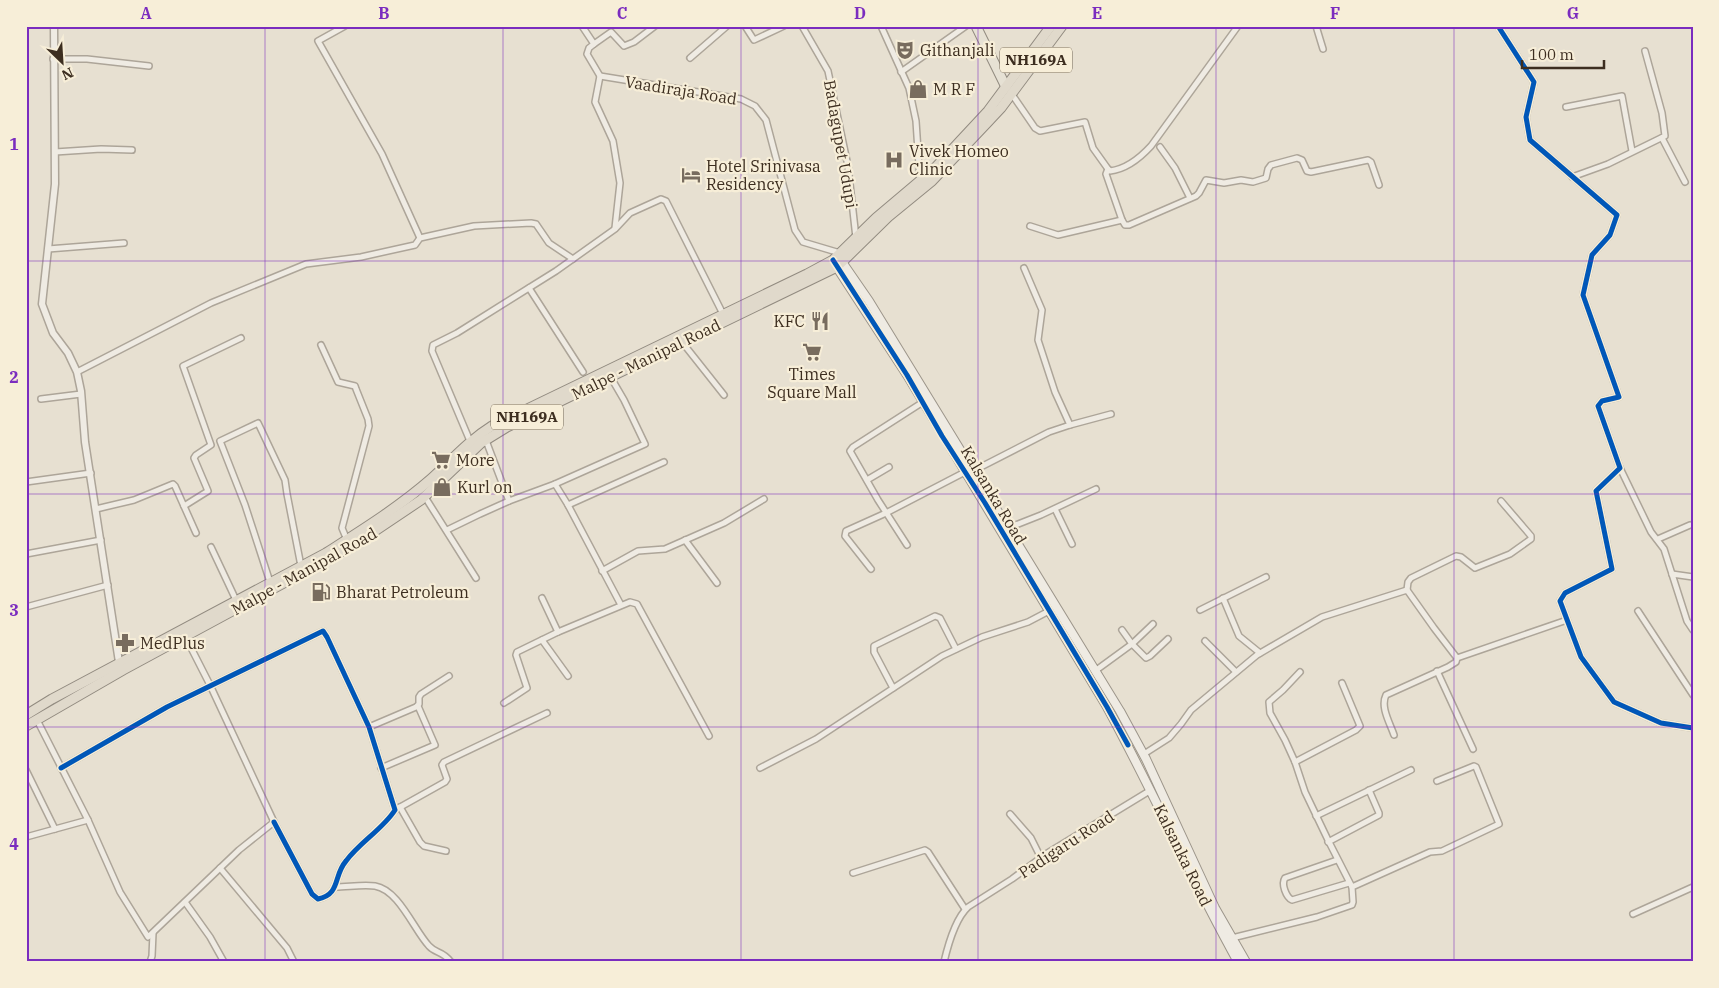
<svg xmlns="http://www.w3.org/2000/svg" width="1719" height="988" font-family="'IBM Plex Serif',serif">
	<rect width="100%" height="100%" fill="#e7e0d1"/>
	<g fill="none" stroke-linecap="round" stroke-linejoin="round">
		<g stroke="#ada599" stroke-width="8">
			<g id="minor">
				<polyline points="345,26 318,41 382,154 420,238"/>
				<polyline points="582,26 594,44 589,48 587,54 600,76 741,99 755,106 766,120 795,230 803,242 840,253"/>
				<polyline points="745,26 754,40 784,26"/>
				<polyline points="802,26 828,71 848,166 856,238"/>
				<polyline points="881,26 909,88 916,121 920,181"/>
				<polyline points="1316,26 1323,49"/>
				<polyline points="1498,26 1534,82 1526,117 1530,140 1617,215 1610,235 1592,255 1583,295 1619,397 1602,401 1598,406 1620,468 1596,491 1612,569 1565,593 1560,601 1581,657 1614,702 1661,723 1693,728"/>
				<polyline points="594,44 611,32 624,46 634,42 655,26"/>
				<polyline points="690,58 727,26"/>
				<polyline points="53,59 87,59 149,66"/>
				<polyline points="901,72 966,26"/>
				<polyline points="600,76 595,102 613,141 620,183 615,228"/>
				<path d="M 1011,93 L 1035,128 L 1040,131 L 1085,122 L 1093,148 L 1108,169 L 1110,171 C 1127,169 1140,158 1151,146 L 1238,26"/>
				<polyline points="1566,107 1622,96 1632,151"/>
				<polyline points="1662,138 1685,182"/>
				<polyline points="1160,147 1175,168 1190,198"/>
				<polyline points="55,152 101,149 132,150"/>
				<polyline points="1108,169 1106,174 1122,220 1125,225 1129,225 1196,196 1199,193 1206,180 1224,183 1241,180 1253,182 1266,178 1268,169 1271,165 1297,158 1302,160 1307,171 1311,172 1368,160 1371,162 1379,185"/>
				<polyline points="1572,177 1608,164 1665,136 1662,113 1645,51"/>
				<polyline points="1030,226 1058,235 1122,220"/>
				<polyline points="48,249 124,243"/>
				<polyline points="529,288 583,372"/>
				<polyline points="682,342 724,395"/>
				<polyline points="321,345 338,382 355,386 356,389 368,419 369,426 342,528 347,540"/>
				<polyline points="77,372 211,303 306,264 361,257 415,245 420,238 474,226 531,223 536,224 549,243 573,259"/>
				<polyline points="41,399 81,394"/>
				<polyline points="1070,425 1111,414"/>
				<polyline points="485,438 509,501 555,484 568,505 621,605"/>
				<polyline points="470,441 432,351 433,345 457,333 556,271 615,229 630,213 661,199 666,201 723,314"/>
				<polyline points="1620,468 1651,532 1664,549 1687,621 1693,630"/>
				<polyline points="973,471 1049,432 1070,425 1055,392 1038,340 1042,310 1024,268"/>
				<polyline points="867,480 889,467"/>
				<polyline points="26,482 91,473"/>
				<polyline points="555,484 645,444 624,400 610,376"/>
				<polyline points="425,497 476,578"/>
				<polyline points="568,505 664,462"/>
				<polyline points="184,506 208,491 194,458 196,455 211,445 183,366 241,338"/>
				<polyline points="96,509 134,500 173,484 175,486 196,533"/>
				<polyline points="1055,509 1072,544"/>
				<polyline points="1008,528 1041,515 1096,489"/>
				<polyline points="447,530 480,514 509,501"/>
				<polyline points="1658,539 1690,525"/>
				<polyline points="685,540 717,583"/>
				<polyline points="907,545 878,500 850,451 853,447 923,402"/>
				<polyline points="211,547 236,600"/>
				<polyline points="26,554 101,540"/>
				<polyline points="871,569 845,536 846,531 886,513 965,472"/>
				<polyline points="602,571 638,551 665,549 724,523 764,499"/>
				<polyline points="1672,574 1693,577"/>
				<polyline points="270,582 245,505 220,441 258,423 285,480 287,494 301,566"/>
				<polyline points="1407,590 1408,582 1411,578 1456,556 1461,557 1475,568 1510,554 1531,539 1531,536 1501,501"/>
				<polyline points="542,598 558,632"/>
				<polyline points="1223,598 1239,636 1260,653"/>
				<polyline points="26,607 108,585"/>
				<polyline points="1200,610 1266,577"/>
				<polyline points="1638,611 1693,695"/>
				<polyline points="1122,630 1132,644 1146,658 1150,656 1168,639"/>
				<polyline points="542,640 568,676"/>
				<polyline points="1205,641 1236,672"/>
				<polyline points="1457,658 1567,620"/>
				<polyline points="1095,671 1132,644 1153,624"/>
				<polyline points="1437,671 1473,749"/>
				<polyline points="1300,672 1283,690 1269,702 1270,713 1285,740 1295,762 1305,792 1328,840 1352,887"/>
				<polyline points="893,688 874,652 874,646 878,644 935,616 940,618 956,649"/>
				<polyline points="504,703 527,688 516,655 517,652 558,632 630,602 637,604 709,736"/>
				<polyline points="37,720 88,820 120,892 148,937 239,850 274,822 210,685 185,636"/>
				<polyline points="369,727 416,707 419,704 419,697 421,694 449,676"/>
				<path d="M 1144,754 L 1169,738 L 1181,724 L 1191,710 L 1257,655 L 1322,617 L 1407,590 L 1434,628 L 1457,658 L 1456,662 L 1448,667 L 1386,695 C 1380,707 1390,723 1394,735"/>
				<polyline points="1295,762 1356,730 1360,726 1342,683"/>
				<path d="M 61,768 L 167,707 L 323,631 L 327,637 L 369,727 L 395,810 C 383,829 360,842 346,861 C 333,876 341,894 318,899 L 312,894 L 274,822"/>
				<polyline points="381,768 435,745 418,706"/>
				<polyline points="760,768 816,739 942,656 982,637 1028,622 1049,611"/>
				<polyline points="26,770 55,829"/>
				<polyline points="400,807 420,842 424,846 446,851"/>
				<polyline points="395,810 445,782 447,779 442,765 444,762 547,713"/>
				<polyline points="1010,814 1031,838 1041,858"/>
				<polyline points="1316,816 1411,770"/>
				<polyline points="26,837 88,820"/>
				<polyline points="1328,842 1379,815 1379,813 1369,790"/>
				<path d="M 1337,860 L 1285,878 C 1281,884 1286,897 1292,900 L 1349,883"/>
				<polyline points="220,868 287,948 294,962"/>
				<polyline points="853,873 925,850 928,852 965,909"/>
				<path d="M 336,887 C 348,887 363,884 375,886 C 399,890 414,930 429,946 C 436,954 442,950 451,962"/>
				<polyline points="185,902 210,937 224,962"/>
				<polyline points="1633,914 1693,887"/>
				<polyline points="1232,938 1317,917 1352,905 1353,902 1352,887 1430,852 1442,851 1499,824 1476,767 1474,766 1437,781"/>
				<polyline points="150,962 152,956 153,933"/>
				<path d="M 944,962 C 948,945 955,919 968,907 L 1012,879 L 1046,854 L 1151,790"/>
			</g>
		</g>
		<g stroke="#ada599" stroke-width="9">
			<polyline id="tertiary" points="54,26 55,184 42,304 53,333 68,353 77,372 81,391 85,442 119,662"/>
		</g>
		<g stroke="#9c958a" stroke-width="10">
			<g id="secondary">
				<polyline points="840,259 869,301 1120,711 1146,759 1215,908 1246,962"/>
				<path d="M 834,263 L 907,375 L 1107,707 C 1153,791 1191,878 1238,962"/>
			</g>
		</g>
		<g stroke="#928b80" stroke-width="11">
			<polyline id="primary" points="976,26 1006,87"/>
		</g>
		<g stroke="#928b80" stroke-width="11">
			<g id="trunk">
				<path d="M 26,715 L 52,699 L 326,553 C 362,530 399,507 431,479 C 451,461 468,441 492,426 L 807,274 L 833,260 L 876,218 L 934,169 L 988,111 L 1051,26"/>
				<polyline points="26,726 123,670 354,545 421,500 481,443 507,427 837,267 888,217 932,181 987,123 1001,108 1062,26"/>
			</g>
		</g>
		<use href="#minor" stroke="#efebe3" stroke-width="5"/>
		<use href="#tertiary" stroke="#efebe3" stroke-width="6"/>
		<use href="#secondary" stroke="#efebe3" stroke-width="8"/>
		<use href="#primary" stroke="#e6e1d4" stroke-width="9"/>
		<use href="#trunk" stroke="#e0d9cb" stroke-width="9"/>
		<g stroke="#f7eed8" stroke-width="8">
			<g id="cycleway">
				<polyline points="1498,26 1534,82 1526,117 1530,140 1617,215 1610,235 1592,255 1583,295 1619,397 1602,401 1598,406 1620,468 1596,491 1612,569 1565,593 1560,601 1581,657 1614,702 1661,723 1693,728"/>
				<polyline points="833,260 907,375 942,436 985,503 1107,707 1128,745"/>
				<path d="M 61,768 L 167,707 L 323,631 L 327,637 L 369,727 L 395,810 C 383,829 360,842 346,861 C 333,876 341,894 318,899 L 312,894 L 274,822"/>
			</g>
		</g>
		<use href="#cycleway" stroke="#0057b8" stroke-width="5"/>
	</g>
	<path fill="none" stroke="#7b2cbf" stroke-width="1" stroke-opacity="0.55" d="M 265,26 L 265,962M 503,26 L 503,962M 741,26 L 741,962M 978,26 L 978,962M 1216,26 L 1216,962M 1454,26 L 1454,962M 26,261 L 1693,261M 26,494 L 1693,494M 26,727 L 1693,727"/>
	<defs>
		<g id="theatre-bare" transform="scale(1.5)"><path d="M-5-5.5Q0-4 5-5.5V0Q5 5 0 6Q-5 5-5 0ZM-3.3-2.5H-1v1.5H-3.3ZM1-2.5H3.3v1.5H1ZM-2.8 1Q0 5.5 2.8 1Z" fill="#786c5e" stroke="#f7eed8" stroke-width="2.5" paint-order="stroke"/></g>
		<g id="shop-bare" transform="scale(1.5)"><path d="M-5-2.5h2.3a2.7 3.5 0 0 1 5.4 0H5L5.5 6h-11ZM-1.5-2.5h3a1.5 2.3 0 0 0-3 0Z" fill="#786c5e" stroke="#f7eed8" stroke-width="2.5" paint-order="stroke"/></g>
		<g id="hospital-bare" transform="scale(1.5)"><path d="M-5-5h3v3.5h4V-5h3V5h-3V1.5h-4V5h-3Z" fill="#786c5e" stroke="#f7eed8" stroke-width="2.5" paint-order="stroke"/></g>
		<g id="hotel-bare" transform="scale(1.5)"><path d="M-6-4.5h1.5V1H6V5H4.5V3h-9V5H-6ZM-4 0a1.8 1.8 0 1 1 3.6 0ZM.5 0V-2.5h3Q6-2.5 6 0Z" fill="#786c5e" stroke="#f7eed8" stroke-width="2.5" paint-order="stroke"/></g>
		<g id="restaurant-bare" transform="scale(1.5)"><path d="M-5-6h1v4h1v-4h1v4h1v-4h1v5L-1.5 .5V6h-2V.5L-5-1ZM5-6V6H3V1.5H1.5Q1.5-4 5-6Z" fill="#786c5e" stroke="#f7eed8" stroke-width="2.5" paint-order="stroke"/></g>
		<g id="supermarket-bare" transform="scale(1.5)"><path d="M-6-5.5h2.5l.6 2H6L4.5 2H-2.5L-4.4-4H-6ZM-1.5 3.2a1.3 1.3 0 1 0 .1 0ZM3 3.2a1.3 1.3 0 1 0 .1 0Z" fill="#786c5e" stroke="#f7eed8" stroke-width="2.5" paint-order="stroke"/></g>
		<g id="fuel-bare" transform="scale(1.5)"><path d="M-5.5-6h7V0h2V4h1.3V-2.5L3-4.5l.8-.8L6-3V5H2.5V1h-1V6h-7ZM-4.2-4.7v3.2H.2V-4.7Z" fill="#786c5e" stroke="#f7eed8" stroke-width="2.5" paint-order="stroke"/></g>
		<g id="pharmacy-bare" transform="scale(1.5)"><path d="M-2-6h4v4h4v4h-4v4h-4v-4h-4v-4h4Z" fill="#786c5e" stroke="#f7eed8" stroke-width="2.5" paint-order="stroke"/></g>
	</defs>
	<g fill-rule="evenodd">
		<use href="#theatre-bare" x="905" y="50"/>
		<use href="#shop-bare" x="918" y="89"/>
		<use href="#hospital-bare" x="894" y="160"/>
		<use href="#hotel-bare" x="691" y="175"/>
		<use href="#restaurant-bare" x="820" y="321"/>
		<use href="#supermarket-bare" x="812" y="352"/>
		<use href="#supermarket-bare" x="441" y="460"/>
		<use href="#shop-bare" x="442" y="487"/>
		<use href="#fuel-bare" x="321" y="592"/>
		<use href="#pharmacy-bare" x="125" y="643"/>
	</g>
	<g text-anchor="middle" stroke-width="4.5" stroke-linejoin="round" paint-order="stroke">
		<g fill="#f7eed8" stroke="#756857" stroke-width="1">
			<rect x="1000" y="47.5" width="72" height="25" rx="4"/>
			<rect x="491" y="404.5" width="72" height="25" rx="4"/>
		</g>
		<g font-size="15" font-weight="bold" fill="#3d2e20">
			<text x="1036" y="65">NH169A</text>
			<text x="527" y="422">NH169A</text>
		</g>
		<g font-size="16" fill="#3d2e20" stroke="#f7eed8" text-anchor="start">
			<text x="920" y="56">Githanjali</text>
			<text x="933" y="95">M R F</text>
			<text x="909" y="157">Vivek Homeo<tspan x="909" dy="18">Clinic</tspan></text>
			<text x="706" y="172">Hotel Srinivasa<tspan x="706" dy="18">Residency</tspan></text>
			<text x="805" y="327" text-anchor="end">KFC</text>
			<text x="812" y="380" text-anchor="middle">Times<tspan x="812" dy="18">Square Mall</tspan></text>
			<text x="456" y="466">More</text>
			<text x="457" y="493">Kurl on</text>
			<text x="336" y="598">Bharat Petroleum</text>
			<text x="140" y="649">MedPlus</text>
		</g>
		<g font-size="16" fill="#3d2e20" stroke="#f7eed8">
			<text transform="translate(681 90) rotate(9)" y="6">Vaadiraja Road</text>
			<text transform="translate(841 144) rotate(80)" y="6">Badagupet Udupi</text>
			<text transform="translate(646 359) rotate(-26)" y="6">Malpe - Manipal Road</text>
			<text transform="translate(994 495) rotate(59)" y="6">Kalsanka Road</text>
			<text transform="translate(304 571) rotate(-29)" y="6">Malpe - Manipal Road</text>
			<text transform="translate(1066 844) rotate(-33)" y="6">Padigaru Road</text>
			<text transform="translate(1183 855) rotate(64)" y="6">Kalsanka Road</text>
		</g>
	</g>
	<rect width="1719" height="988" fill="none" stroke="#f7eed8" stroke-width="55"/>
	<g transform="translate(62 62) rotate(155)" stroke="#f7eed8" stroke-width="4" paint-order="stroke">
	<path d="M0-4L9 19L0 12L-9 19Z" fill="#3d2e20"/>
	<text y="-8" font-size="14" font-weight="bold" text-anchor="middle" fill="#3d2e20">N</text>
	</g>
	<path d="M1522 60v8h82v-8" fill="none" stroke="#3d2e20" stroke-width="2.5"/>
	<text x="1529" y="60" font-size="15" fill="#3d2e20" stroke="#f7eed8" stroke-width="4" paint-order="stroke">100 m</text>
	<rect x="28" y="28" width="1664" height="932" fill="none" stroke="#7b2cbf" stroke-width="2"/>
	<g font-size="16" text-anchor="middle" font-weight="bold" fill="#7b2cbf">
		<text x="146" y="19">A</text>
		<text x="384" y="19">B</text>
		<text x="622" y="19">C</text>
		<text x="860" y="19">D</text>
		<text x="1097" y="19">E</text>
		<text x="1335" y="19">F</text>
		<text x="1573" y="19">G</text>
		<text x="14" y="150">1</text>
		<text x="14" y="383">2</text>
		<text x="14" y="616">3</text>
		<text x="14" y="850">4</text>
	</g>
</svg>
